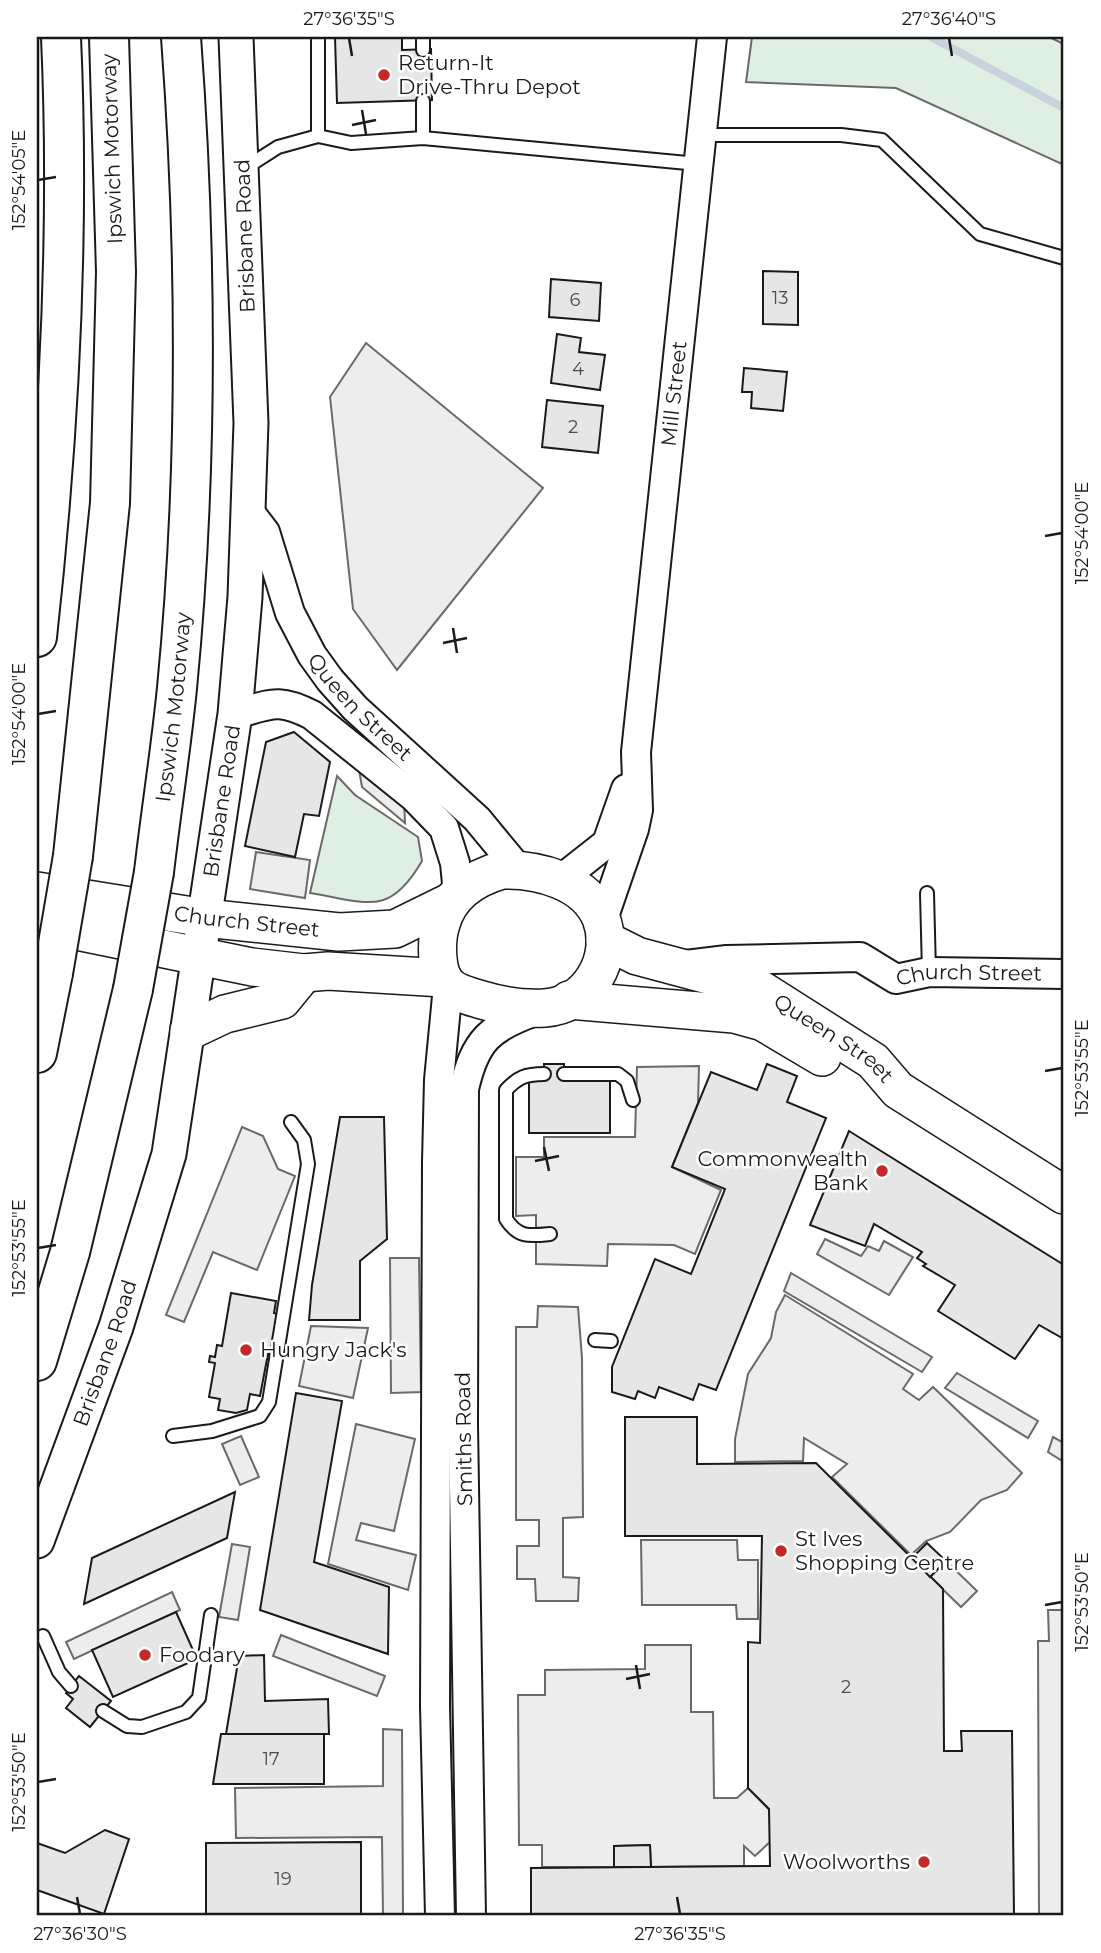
<svg xmlns="http://www.w3.org/2000/svg" width="1101" height="1953" font-family="Montserrat,sans-serif">
	<rect width="100%" height="100%" fill="#fff"/>
	<g fill="#e0efe3" stroke="#6a6a6a" stroke-width="2">
		<polygon points="752,37 1049,37 1064,44 1064,165 896,88 746,82"/>
		<path d="M 337,776 L 355,795 L 418,837 L 422,861 C 389,918 367,902 310,893 Z"/>
	</g>
	<g fill="#ededed" stroke="#6a6a6a" stroke-width="2">
		<polygon points="366,343 543,488 397,670 353,609 330,397"/>
		<polygon points="358,764 404,800 405,823 362,787"/>
		<polygon points="256,852 310,860 305,898 250,889"/>
		<polygon points="699,1066 698,1103 672,1167 721,1190 695,1254 674,1245 608,1244 607,1266 536,1264 536,1215 516,1216 516,1157 544,1157 544,1137 635,1137 637,1067"/>
		<polygon points="242,1127 263,1136 278,1169 295,1176 257,1270 213,1252 184,1322 166,1315"/>
		<polygon points="825,1239 861,1256 868,1246 879,1251 884,1241 913,1257 889,1295 817,1254"/>
		<polygon points="390,1258 419,1258 421,1392 391,1393"/>
		<polygon points="791,1273 932,1357 922,1372 784,1291"/>
		<polygon points="785,1295 913,1374 903,1389 919,1400 933,1387 1022,1473 1007,1490 981,1500 950,1532 926,1541 911,1555 832,1477 847,1464 804,1438 803,1461 735,1462 735,1439 748,1374 771,1338 776,1312"/>
		<polygon points="538,1306 578,1307 582,1358 583,1517 563,1518 563,1577 579,1578 578,1601 536,1601 535,1579 517,1579 517,1546 539,1546 539,1520 516,1520 516,1327 537,1327"/>
		<polygon points="311,1326 368,1328 353,1398 299,1386"/>
		<polygon points="957,1373 1038,1421 1028,1438 945,1388"/>
		<polygon points="356,1424 415,1439 394,1531 361,1523 356,1540 416,1555 408,1590 328,1564"/>
		<polygon points="241,1436 259,1477 240,1485 222,1444"/>
		<polygon points="1053,1437 1064,1443 1064,1462 1048,1452"/>
		<polygon points="641,1540 737,1540 738,1560 758,1560 758,1619 737,1619 736,1605 642,1605"/>
		<polygon points="232,1544 250,1547 238,1620 219,1617"/>
		<polygon points="946,1561 977,1591 961,1607 930,1577"/>
		<polygon points="172,1592 180,1610 74,1659 66,1642"/>
		<polygon points="1048,1610 1064,1610 1064,1916 1039,1916 1038,1641 1049,1641"/>
		<polygon points="281,1635 385,1676 377,1696 273,1656"/>
		<polygon points="645,1645 691,1645 691,1712 713,1712 714,1798 737,1798 748,1788 786,1827 755,1856 744,1846 744,1866 651,1867 650,1845 615,1846 614,1867 542,1867 542,1845 519,1845 518,1695 545,1695 545,1670 645,1669"/>
		<polygon points="383,1729 402,1730 403,1916 383,1916 382,1837 236,1838 235,1788 383,1786"/>
	</g>
	<g fill="none" stroke-linecap="round" stroke-linejoin="round">
		<polyline stroke="#c6d2dc" stroke-width="8" points="931,37 1064,108"/>
	</g>
	<g fill="#e6e6e6" stroke="#1a1a1a" stroke-width="2">
		<polygon points="335,37 402,37 402,50 431,49 432,100 337,103"/>
		<polygon points="763,271 798,272 798,325 763,324"/>
		<polygon points="551,279 601,283 599,321 549,317"/>
		<polygon points="557,334 581,338 579,352 605,355 600,390 551,383"/>
		<polygon points="744,368 787,372 783,411 751,408 752,392 742,392"/>
		<polygon points="547,400 603,406 598,453 542,447"/>
		<polygon points="294,732 330,762 319,816 304,814 295,857 245,846 266,742"/>
		<polygon points="544,1064 564,1064 564,1081 610,1081 610,1133 529,1133 529,1081 544,1081"/>
		<polygon points="767,1064 797,1076 787,1102 826,1118 716,1390 699,1384 693,1400 659,1387 655,1398 638,1391 635,1399 612,1392 612,1367 655,1259 691,1274 725,1189 672,1167 711,1072 757,1090"/>
		<polygon points="340,1117 384,1117 387,1239 360,1261 360,1320 309,1320 312,1285"/>
		<polygon points="849,1131 1064,1265 1064,1339 1039,1325 1015,1359 938,1311 955,1285 923,1266 926,1264 917,1258 922,1252 874,1224 865,1246 810,1225"/>
		<polygon points="231,1293 276,1301 274,1313 281,1315 274,1355 268,1354 260,1396 250,1394 247,1410 236,1413 218,1410 220,1399 209,1397 215,1363 209,1362 210,1356 215,1357 217,1345 222,1346"/>
		<polygon points="296,1393 342,1401 314,1562 389,1587 388,1654 260,1610"/>
		<polygon points="625,1417 697,1417 697,1464 816,1463 943,1589 944,1751 962,1751 961,1731 1012,1731 1014,1916 531,1916 531,1868 770,1866 769,1809 748,1788 748,1642 760,1643 762,1536 625,1536"/>
		<polygon points="235,1492 227,1538 84,1604 92,1558"/>
		<polygon points="927,1543 946,1561 930,1577 912,1558"/>
		<polygon points="176,1612 197,1659 113,1697 92,1650"/>
		<polygon points="264,1655 265,1701 328,1699 329,1734 226,1734 239,1656"/>
		<polygon points="79,1676 111,1701 90,1727 66,1708 73,1699 66,1693"/>
		<polygon points="221,1734 324,1734 324,1784 213,1784"/>
		<polygon points="105,1830 129,1839 104,1914 37,1890 37,1843 65,1853"/>
		<polygon points="361,1842 361,1916 206,1916 206,1843"/>
		<polygon points="650,1845 651,1867 614,1867 614,1846"/>
	</g>
	<g fill="none" stroke-linecap="round" stroke-linejoin="round">
		<g stroke="#1a1a1a" stroke-width="16">
			<g id="service">
				<polyline points="318,37 318,136 351,143 423,138 698,164"/>
				<polyline points="423,50 423,37"/>
				<polyline points="701,135 841,135 882,140 980,234 1064,258"/>
				<polyline points="423,138 423,101"/>
				<polyline points="245,168 278,147 318,136"/>
				<polyline points="927,893 929,972"/>
				<path d="M 544,1074 C 526,1074 518,1077 506,1090 L 506,1219 C 518,1238 530,1236 550,1234"/>
				<polyline points="564,1074 618,1074 627,1081 633,1100"/>
				<polyline points="595,1340 611,1341"/>
				<polyline points="173,1436 212,1431 260,1416 269,1402 308,1164 304,1140 291,1122"/>
				<polyline points="43,1636 59,1672 71,1686"/>
				<polyline points="103,1711 127,1726 142,1727 186,1712 199,1698 211,1615"/>
			</g>
		</g>
		<g stroke="#1a1a1a" stroke-width="32">
			<g id="tertiary">
				<path id="s1" d="M 248,510 L 265,532 L 290,613 L 312,655 L 330,680 L 355,708 L 477,819 L 520,871"/>
				<path d="M 235,714 C 270,705 277,697 312,715 L 414,797 L 444,828 L 455,863 L 458,894"/>
				<polyline points="560,880 607,843 626,789"/>
				<path id="s2" d="M 602,922 L 634,829 L 638,810 L 636,752 L 712,37"/>
				<path id="s3" d="M 686,965 L 727,960 L 860,957 L 896,979 L 929,972 L 1064,974"/>
				<polyline points="440,1916 435,1706 437,1162 439,1080 448,986"/>
				<path d="M 471,1916 L 463,1425 L 464,1089 C 475,1040 490,1027 536,1011"/>
			</g>
		</g>
		<g stroke="#1a1a1a" stroke-width="37">
			<g id="secondary">
				<path id="s4" d="M 37,1541 L 116,1327 L 169,1154 L 235,714 L 245,597 L 251,423 L 236,37"/>
			</g>
		</g>
		<g stroke="#1a1a1a" stroke-width="40">
			<g id="primary">
				<path d="M 502,870 C 538,869 586,881 601,918 C 616,958 589,1005 545,1008 C 524,1009 502,1006 482,1000 C 472,997 455,993 448,985 C 435,974 436,939 441,924 C 449,894 474,878 502,870 Z"/>
				<path id="s5" d="M 37,891 L 205,918 L 339,932 L 395,929 L 450,902"/>
				<polyline points="37,923 252,967 304,973 328,971 443,978"/>
				<path id="s6" d="M 605,940 L 637,956 L 760,989 L 873,1061 L 898,1090 L 1064,1195"/>
				<polyline points="569,1000 734,1014 763,1022 822,1057"/>
				<polyline points="189,1031 225,1014 282,1000 304,973"/>
			</g>
		</g>
		<g stroke="#1a1a1a" stroke-width="42">
			<g id="motorway">
				<path d="M 37,637 C 59,438 70,237 61,37"/>
				<polyline points="73,856 110,503 116,272 109,37"/>
				<path id="s7" d="M 154,872 C 161,811 171,749 177,688 C 198,472 197,253 181,37"/>
				<polyline points="37,1053 53,973"/>
				<polyline points="37,1361 70,1252 133,989"/>
			</g>
		</g>
		<use href="#service" stroke="#fff" stroke-width="12"/>
		<use href="#tertiary" stroke="#fff" stroke-width="28"/>
		<use href="#secondary" stroke="#fff" stroke-width="33"/>
		<use href="#primary" stroke="#fff" stroke-width="37"/>
		<use href="#motorway" stroke="#fff" stroke-width="38"/>
		<g stroke="#1a1a1a" stroke-width="42" stroke-linecap="butt">
			<g id="motorway-bridge">
				<polyline points="53,973 73,856"/>
				<polyline points="133,989 154,872"/>
			</g>
		</g>
		<use href="#motorway-bridge" stroke="#fff" stroke-width="38"/>
	</g>
	<path fill="none" stroke="#1a1a1a" stroke-width="2.5" d="M 349,38 L 352,56M 949,38 L 952,56M 362,110 L 366,134M 352,125 L 376,120M 38,180 L 56,177M 1045,536 L 1062,533M 453,628 L 457,653M 443,643 L 467,638M 38,714 L 56,711M 1045,1071 L 1062,1068M 544,1147 L 549,1171M 535,1161 L 559,1156M 38,1248 L 56,1245M 1045,1605 L 1062,1602M 636,1665 L 640,1689M 626,1679 L 650,1674M 38,1782 L 56,1779M 77,1897 L 80,1914M 677,1897 L 680,1914"/>
	<g fill="#c62828" stroke="#fff" stroke-width="2.5">
		<circle cx="384" cy="75" r="7"/>
		<circle cx="882" cy="1171" r="7"/>
		<circle cx="246" cy="1350" r="7"/>
		<circle cx="781" cy="1551" r="7"/>
		<circle cx="145" cy="1655" r="7"/>
		<circle cx="924" cy="1862" r="7"/>
	</g>
	<g text-anchor="middle" stroke-width="5" stroke-linejoin="round" paint-order="stroke">
		<g font-size="18" fill="#4d4d4d">
			<text x="780" y="304">13</text>
			<text x="575" y="306">6</text>
			<text x="578" y="375">4</text>
			<text x="573" y="433">2</text>
			<text x="846" y="1693">2</text>
			<text x="271" y="1765">17</text>
			<text x="283" y="1885">19</text>
		</g>
		<g font-size="21" fill="#1a1a1a" stroke="#fff" text-anchor="start">
			<text x="398" y="70">Return-It<tspan x="398" dy="24">Drive-Thru Depot</tspan></text>
			<text x="868" y="1166" text-anchor="end">Commonwealth<tspan x="868" dy="24">Bank</tspan></text>
			<text x="260" y="1357">Hungry Jack's</text>
			<text x="795" y="1546">St Ives<tspan x="795" dy="24">Shopping Centre</tspan></text>
			<text x="159" y="1662">Foodary</text>
			<text x="910" y="1869" text-anchor="end">Woolworths</text>
		</g>
		<g font-size="21" fill="#1a1a1a" stroke="#fff">
			<text transform="translate(112 149) rotate(-92)" y="7">Ipswich Motorway</text>
			<text transform="translate(245 236) rotate(-92)" y="7">Brisbane Road</text>
			<text dy="7" stroke="none"><textPath href="#s2" startOffset="536">Mill Street</textPath></text>
			<text dy="7" stroke="none"><textPath href="#s1" startOffset="231">Queen Street</textPath></text>
			<text dy="7" stroke="none"><textPath href="#s7" startOffset="166">Ipswich Motorway</textPath></text>
			<text dy="7" stroke="none"><textPath href="#s4" startOffset="766">Brisbane Road</textPath></text>
			<text dy="7" stroke="none"><textPath href="#s5" startOffset="212">Church Street</textPath></text>
			<text dy="7" stroke="none"><textPath href="#s3" startOffset="290">Church Street</textPath></text>
			<text dy="7" stroke="none"><textPath href="#s6" startOffset="252">Queen Street</textPath></text>
			<text dy="7" stroke="none"><textPath href="#s4" startOffset="200">Brisbane Road</textPath></text>
			<text transform="translate(464 1439) rotate(-91)" y="7">Smiths Road</text>
		</g>
	</g>
	<rect width="1101" height="1953" fill="none" stroke="#ffffff" stroke-width="77"/>
	<rect x="38" y="38" width="1024" height="1876" fill="none" stroke="#1a1a1a" stroke-width="2.5"/>
	<g font-size="18" text-anchor="middle" fill="#1a1a1a">
		<text x="349" y="25">27°36'35"S</text>
		<text x="949" y="25">27°36'40"S</text>
		<text transform="translate(19 180) rotate(-90)" y="6">152°54'05"E</text>
		<text transform="translate(1082 533) rotate(-90)" y="6">152°54'00"E</text>
		<text transform="translate(19 714) rotate(-90)" y="6">152°54'00"E</text>
		<text transform="translate(1082 1068) rotate(-90)" y="6">152°53'55"E</text>
		<text transform="translate(19 1248) rotate(-90)" y="6">152°53'55"E</text>
		<text transform="translate(1082 1602) rotate(-90)" y="6">152°53'50"E</text>
		<text transform="translate(19 1782) rotate(-90)" y="6">152°53'50"E</text>
		<text x="80" y="1940">27°36'30"S</text>
		<text x="680" y="1940">27°36'35"S</text>
	</g>
</svg>
